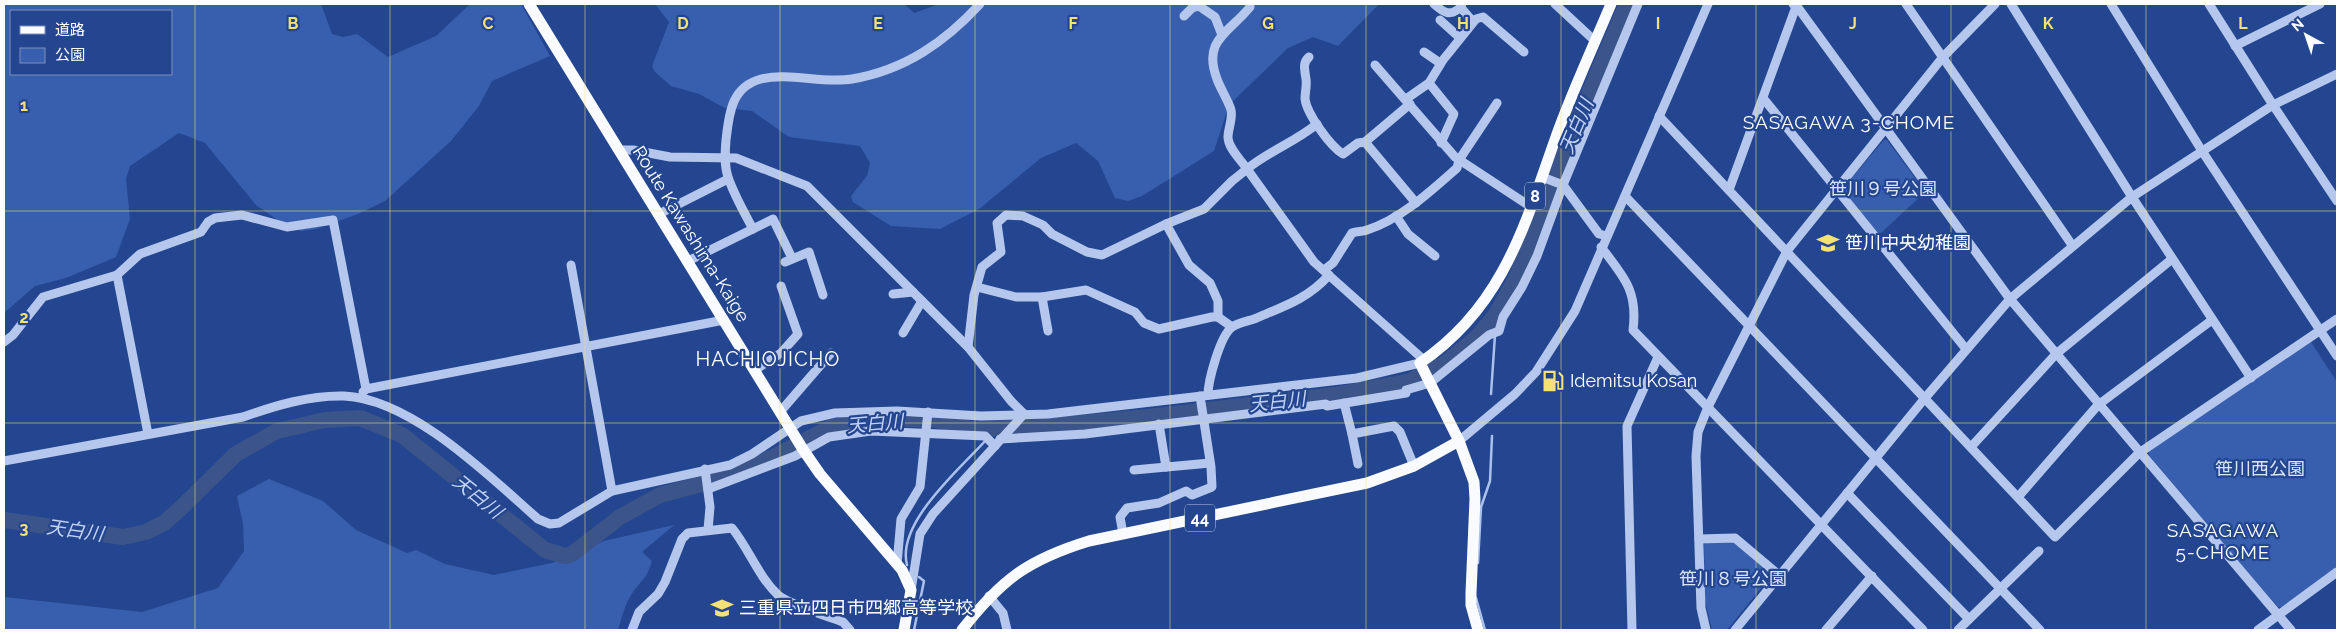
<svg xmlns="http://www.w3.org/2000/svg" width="2341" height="634" font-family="Raleway,'Noto Sans JP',sans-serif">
	<rect width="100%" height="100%" fill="#244690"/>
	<g fill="#385fad" fill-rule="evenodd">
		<path d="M 4,4 L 321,4 L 332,34 L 343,37 L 357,34 L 388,57 L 436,36 L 470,4 L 521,4 L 550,56 L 492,81 L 479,106 L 451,141 L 385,201 L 358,214 L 316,229 L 302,231 L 289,228 L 256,205 L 205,143 L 179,133 L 130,166 L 126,179 L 130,219 L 116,257 L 66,278 L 35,286 L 4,313 ZM 11,11 L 171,11 L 171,74 L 11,74 Z"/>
		<polygon points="655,4 904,4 914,13 939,4 1379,4 1338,46 1313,37 1288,48 1229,105 1214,151 1142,196 1128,201 1115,198 1098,161 1076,143 1041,158 979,209 940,229 891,226 853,202 851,196 867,176 870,163 860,146 789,137 752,111 725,108 699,94 671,86 655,72 652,66 669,22"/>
		<polygon points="1884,140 1887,140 1924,190 1923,194 1881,233 1877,233 1844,191 1844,187"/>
		<polygon points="2311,342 2337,382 2337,567 2282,607 2278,607 2216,536 2149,455 2149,451"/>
		<path d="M 269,479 L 323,501 L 356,530 L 407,553 L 416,550 L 445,564 L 494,575 L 552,563 L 604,541 L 674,525 L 642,552 L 652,561 C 646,580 643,578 633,592 C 625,603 622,617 618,630 L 4,630 L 4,597 L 142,612 L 218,588 L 244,551 L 243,524 L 237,496 Z"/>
		<polygon points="1706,542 1733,542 1769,573 1770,577 1727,630 1712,630 1705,601 1704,545"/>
	</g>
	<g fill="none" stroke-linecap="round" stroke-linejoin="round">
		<g stroke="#aac1ed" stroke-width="2.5">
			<polyline points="1495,330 1495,316"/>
			<polyline points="1491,394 1495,335"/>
			<polyline points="990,436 997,428"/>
			<polyline points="1478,563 1481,507 1490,481 1492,436"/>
			<path d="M 907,565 C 896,523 960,469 986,440"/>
			<polyline points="1476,598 1485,630"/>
			<polyline points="914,630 924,581 919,577"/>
		</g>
		<polyline stroke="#3b548a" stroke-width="16" points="4,520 123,537 146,532 164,523 181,508 236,454 277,431 325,420 360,418 402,435 545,550 565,556 572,554 620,517 660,495 728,477 775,456 831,427 877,418 937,420 970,429 1034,427 1148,417 1334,395 1408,382 1444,364 1475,339 1495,316 1517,276 1567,145 1627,4"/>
		<g stroke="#b5c7ec" stroke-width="9">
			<path d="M 1250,4 L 1250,7 C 1229,33 1202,40 1217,79 C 1220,88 1229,102 1231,110 C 1233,118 1228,129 1228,137 C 1228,148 1241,160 1247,169 C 1269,151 1295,142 1317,124"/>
			<path d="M 1434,4 C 1444,13 1450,17 1461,7"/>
			<polyline points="1461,4 1462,9 1473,22"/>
			<polyline points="1555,4 1595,41"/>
			<polyline points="1793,4 1796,5 2010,299 2291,630"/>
			<polyline points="1906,4 2072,245"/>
			<polyline points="2011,4 2132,197 2251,378"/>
			<polyline points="2111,4 2202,151 2337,356"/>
			<polyline points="2209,4 2273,105 2337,201"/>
			<polyline points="1184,16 1192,8 1199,6 1215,17 1222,35"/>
			<polyline points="1440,20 1460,38"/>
			<polyline points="2235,46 2320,4"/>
			<polyline points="1424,52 1440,63"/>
			<path d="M 1309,57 C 1302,63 1305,71 1306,79 C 1307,86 1305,92 1305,99 C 1307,114 1330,146 1343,154 L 1358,143 L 1365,142 L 1410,104"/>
			<polyline points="1375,65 1455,157 1531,207"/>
			<polyline points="1429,83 1454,114 1441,143"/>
			<polyline points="1763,98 1966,349"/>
			<polyline points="1406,99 1429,83 1443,60 1476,19 1483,17 1524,52"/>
			<polyline points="1659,116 2055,537 2139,453 2337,319"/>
			<polyline points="1365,142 1416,203"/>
			<polyline points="620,150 633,150 670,157 736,158 807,186 968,347 1011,401 1024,414"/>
			<polyline points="1542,177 1563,185 1599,234 1607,236"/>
			<polyline points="1729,190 1797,4"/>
			<polyline points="1625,196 2040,630"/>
			<polyline points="659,214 728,179"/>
			<polyline points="1396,216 1408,234 1435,256"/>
			<polyline points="1166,224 1189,265 1210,283 1218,301 1218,317"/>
			<path d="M 753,229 C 744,212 734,195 728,177 C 724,165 725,152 726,140 C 729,114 731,87 761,79 C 789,72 823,84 852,79 C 905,70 945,42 980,4"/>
			<path d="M 1601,247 C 1624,277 1638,291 1633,330 L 1923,630"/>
			<polyline points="688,261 773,219 792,258"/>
			<polyline points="785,262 809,252 823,295"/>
			<polyline points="571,265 612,491"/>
			<path d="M 1324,270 L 1333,263 L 1352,233 C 1357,231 1362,232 1367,230 C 1400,220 1432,190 1457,168 L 1459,160 L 1497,103"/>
			<polyline points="117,275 148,434"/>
			<polyline points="977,287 1016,297 1042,297 1086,290 1135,312 1144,323 1159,329 1212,317 1218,317 1232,327"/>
			<polyline points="893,294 913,292"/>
			<polyline points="1042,297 1048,331"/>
			<polyline points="903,333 922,301"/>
			<polyline points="4,342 13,335 43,297 117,275 140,254 201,232 208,222 215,218 242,215 287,227 333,220 366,389"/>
			<polyline points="968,347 974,295 982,267 1001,252 997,223 1006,215 1023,216 1043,225 1052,234 1087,252 1102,255 1166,224 1204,209 1232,181 1247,169 1314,262 1424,360"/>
			<polyline points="755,370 781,353 798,334 781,286"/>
			<polyline points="363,392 366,389 724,320"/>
			<path d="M 1208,395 C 1208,381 1220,336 1232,327 C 1238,323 1248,321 1254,319 C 1282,307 1308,299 1329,275"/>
			<polyline points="1344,403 1352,434 1394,426 1400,432 1414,466"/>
			<polyline points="780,412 831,353"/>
			<polyline points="1159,424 1166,467"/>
			<polyline points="1352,434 1358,464"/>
			<polyline points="1000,439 1085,434 1326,404 1327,406 1406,393 1406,390 1430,383 1489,335 1499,331 1503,317 1522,287 1537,256 1563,185 1638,4"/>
			<polyline points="1459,441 1515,394 1536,372 1575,311 1708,4"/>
			<polyline points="1971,447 2056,354 2172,259"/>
			<path d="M 4,461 L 243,417 C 274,406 310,395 344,396 C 412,399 489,476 538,519 L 550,524 L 559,523 L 612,491 L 730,465 L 752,454 L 801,421 L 835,413 L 897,411 L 981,416 L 1048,414 L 1357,378 L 1420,363"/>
			<polyline points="705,469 710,507 708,530"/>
			<polyline points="1134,470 1210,463"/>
			<polyline points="708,489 795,456 829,437 871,431 985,436 995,446"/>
			<polyline points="1847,493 1969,619"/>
			<polyline points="2018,497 2098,405 2212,320"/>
			<polyline points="1123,534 1120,517 1127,508 1159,503 1186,491 1192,495 1212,487 1211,467 1200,396"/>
			<polyline points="1699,539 1735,538 1779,575"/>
			<polyline points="897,564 901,519 920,487 928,412"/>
			<polyline points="911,590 920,534 933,514 1024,414"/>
			<polyline points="989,596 1003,613 1007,630"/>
			<path d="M 632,630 L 639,612 L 658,594 L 665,582 L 682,539 L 688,533 L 732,528 C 749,549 758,576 778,595 C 790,605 827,616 843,622 L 850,630"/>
			<polyline points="1632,630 1627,426 1658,357"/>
			<polyline points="1706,630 1701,608 1696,456 1698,432 1708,407 1787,251 1943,57 1995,4"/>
			<polyline points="1735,630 1925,398 2010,299 2132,197 2273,105 2337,74"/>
			<polyline points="1826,630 1872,576"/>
			<polyline points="1958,630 2039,551"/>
			<polyline points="2258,630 2337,572"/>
		</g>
		<g stroke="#fafbff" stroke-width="11">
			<polyline points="529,4 804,451 820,474 902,570 911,590 904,630"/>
			<path d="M 962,630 C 1001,580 1027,560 1089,541 L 1367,483 L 1414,466 L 1459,441"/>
			<path d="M 1478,630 L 1471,605 L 1471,593 L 1475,499 L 1474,482 L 1459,441 L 1420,363 C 1504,306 1525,224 1557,134 C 1573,90 1593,47 1611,4"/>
		</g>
	</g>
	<path fill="none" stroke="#f6e179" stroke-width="1" stroke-opacity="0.55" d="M 195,4 L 195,630M 390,4 L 390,630M 585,4 L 585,630M 780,4 L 780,630M 975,4 L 975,630M 1170,4 L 1170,630M 1366,4 L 1366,630M 1561,4 L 1561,630M 1756,4 L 1756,630M 1951,4 L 1951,630M 2146,4 L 2146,630M 4,211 L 2337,211M 4,423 L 2337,423"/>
	<defs>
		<g id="school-bare" transform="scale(1.725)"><path d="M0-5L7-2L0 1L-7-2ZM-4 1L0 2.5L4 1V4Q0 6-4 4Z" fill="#f6e179" stroke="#244690" stroke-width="2.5" paint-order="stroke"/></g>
		<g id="fuel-bare" transform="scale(1.725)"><path d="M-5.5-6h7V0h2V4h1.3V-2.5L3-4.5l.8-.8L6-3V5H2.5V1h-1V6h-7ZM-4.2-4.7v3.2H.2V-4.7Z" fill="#f6e179" stroke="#244690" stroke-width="2.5" paint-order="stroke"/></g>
	</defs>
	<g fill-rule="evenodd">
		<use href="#school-bare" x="1828" y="243"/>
		<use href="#fuel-bare" x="1553" y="381"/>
		<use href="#school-bare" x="722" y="608"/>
	</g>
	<g text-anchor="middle" stroke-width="4.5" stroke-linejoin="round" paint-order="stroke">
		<g fill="#244690" stroke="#bdc8de" stroke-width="1">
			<rect x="1525" y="182.5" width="20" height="27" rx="4"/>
			<rect x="1185" y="504.5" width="30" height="27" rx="4"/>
		</g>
		<g font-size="16" font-weight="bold" fill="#fff">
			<text x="1535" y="202">8</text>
			<text x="1200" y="524">44</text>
		</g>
		<g font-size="18" fill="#dae4f9" stroke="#244690">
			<text x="1883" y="195">笹川９号公園</text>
			<text x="2260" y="475">笹川西公園</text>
			<text x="1733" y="585">笹川８号公園</text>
		</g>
		<g font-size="18" fill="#fff" stroke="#244690">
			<text transform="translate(691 234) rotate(58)" y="6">Route Kawashima-Kaige</text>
		</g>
		<g font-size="18" fill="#fff" stroke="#244690" text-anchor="start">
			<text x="1845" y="249">笹川中央幼稚園</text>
			<text x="1570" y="387">Idemitsu Kosan</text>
			<text x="739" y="614">三重県立四日市四郷高等学校</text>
		</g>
		<g font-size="19" letter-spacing="1" fill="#fff" stroke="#244690">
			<text x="1849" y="129">SASAGAWA 3-CHOME</text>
			<text x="2223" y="537">SASAGAWA<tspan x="2223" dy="22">5-CHOME</tspan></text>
		</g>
		<g font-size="19" font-style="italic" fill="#c1d2f3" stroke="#244690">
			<text transform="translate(1576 126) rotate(-67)" y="7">天白川</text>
			<text transform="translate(1277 401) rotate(-6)" y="7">天白川</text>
			<text transform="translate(875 423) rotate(-5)" y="7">天白川</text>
			<text transform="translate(478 496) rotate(39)" y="7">天白川</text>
			<text transform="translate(75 530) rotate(8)" y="7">天白川</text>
		</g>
		<g font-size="20" letter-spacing="1" fill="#fff" stroke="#244690">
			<text x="768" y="366">HACHIOJICHO</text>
		</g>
	</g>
	<g font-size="16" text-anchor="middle" font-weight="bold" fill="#f6e179" stroke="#244690" stroke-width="4.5" stroke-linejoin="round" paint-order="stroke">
		<text x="293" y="29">B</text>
		<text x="488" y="29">C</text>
		<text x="683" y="29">D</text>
		<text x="878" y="29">E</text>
		<text x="1073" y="29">F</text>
		<text x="1268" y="29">G</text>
		<text x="1463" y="29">H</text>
		<text x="1658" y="29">I</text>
		<text x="1853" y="29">J</text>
		<text x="2048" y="29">K</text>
		<text x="2243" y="29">L</text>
		<text x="24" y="111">1</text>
		<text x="24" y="323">2</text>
		<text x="24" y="534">3</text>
	</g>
	<rect width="2341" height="634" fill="none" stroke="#ffffff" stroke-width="10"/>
	<rect x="10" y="10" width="162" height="65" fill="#244690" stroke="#7c90bc"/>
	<rect x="20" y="26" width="25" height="8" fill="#fafbff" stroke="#7c90bc"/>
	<text x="55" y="35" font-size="15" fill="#ffffff">道路</text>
	<rect x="20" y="48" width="25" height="15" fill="#385fad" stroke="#7c90bc"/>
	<text x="55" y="60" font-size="15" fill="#ffffff">公園</text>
	<g transform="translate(2306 35) rotate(320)" stroke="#244690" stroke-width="4" paint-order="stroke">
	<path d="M0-4L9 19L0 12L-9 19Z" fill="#ffffff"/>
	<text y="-8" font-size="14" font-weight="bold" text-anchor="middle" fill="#ffffff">N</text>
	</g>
</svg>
